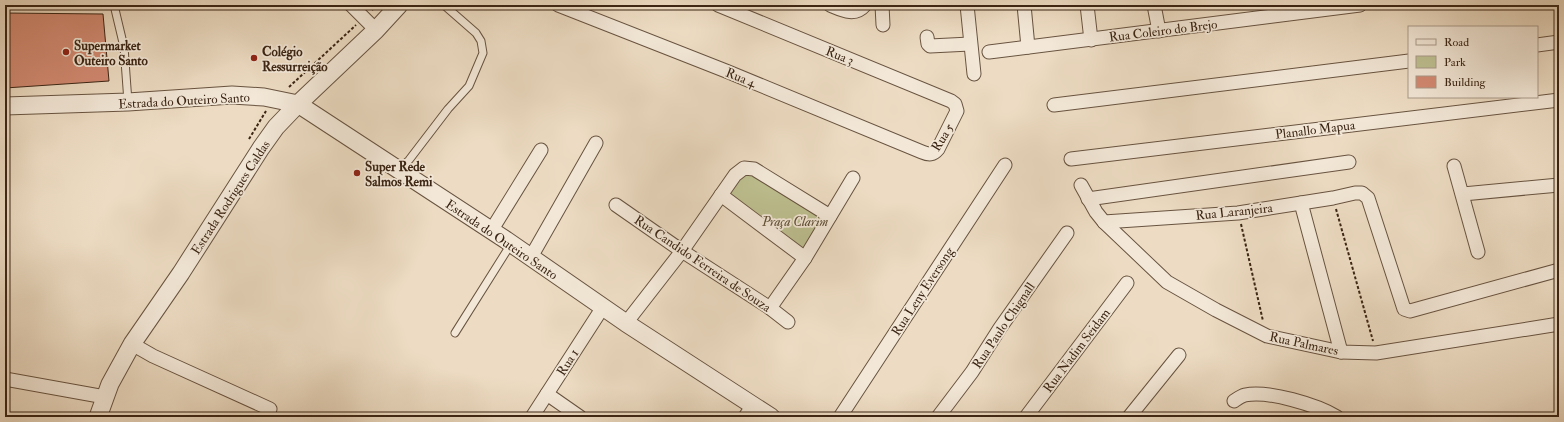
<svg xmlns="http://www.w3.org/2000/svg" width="1564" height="422" font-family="'IM FELL Double Pica',serif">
	<rect width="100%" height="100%" fill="#eddcc3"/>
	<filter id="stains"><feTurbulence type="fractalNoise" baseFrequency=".005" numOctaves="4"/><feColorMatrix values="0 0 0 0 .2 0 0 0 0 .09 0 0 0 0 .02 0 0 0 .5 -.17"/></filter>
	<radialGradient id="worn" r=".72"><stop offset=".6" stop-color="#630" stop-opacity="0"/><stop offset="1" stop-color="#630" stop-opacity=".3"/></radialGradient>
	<polygon fill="#bdbf90" stroke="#7c7252" points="744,168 830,216 805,258 721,195"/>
	<polygon fill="#d38a72" stroke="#3b2514" points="5,13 103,14 109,81 5,88"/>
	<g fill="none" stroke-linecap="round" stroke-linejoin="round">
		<g stroke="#685340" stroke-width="9">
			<g id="service">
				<polyline points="114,5 124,47 128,102"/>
				<polyline points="398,170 409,160 448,109 469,86 483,53 481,41 476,33 444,5"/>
				<polyline points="455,333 511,244"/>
			</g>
		</g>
		<g stroke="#685340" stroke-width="15">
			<g id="minor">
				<polyline points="351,5 376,30"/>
				<path d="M 558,5 L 726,71 L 922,152 C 929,155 933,155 938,149 L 957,111 L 955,104 L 951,101 L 718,5"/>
				<path d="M 830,5 C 842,10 855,17 865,5"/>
				<polyline points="882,5 883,25"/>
				<polyline points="967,5 974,74"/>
				<polyline points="1024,5 1028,47"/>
				<polyline points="1087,5 1091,40"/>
				<polyline points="1154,5 1159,31"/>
				<polyline points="927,37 928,44 930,46 970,44"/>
				<polyline points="1537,45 1559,42"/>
				<polyline points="989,52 1360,5"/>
				<polyline points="1054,105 1409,61"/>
				<polyline points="1071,159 1559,100"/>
				<polyline points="1454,166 1478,252"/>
				<polyline points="1081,185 1096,212 1104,222 1167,282 1216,310 1267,336 1341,352 1376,353 1559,324"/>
				<polyline points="1463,194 1559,185"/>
				<polyline points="721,195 805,258"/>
				<polyline points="1088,199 1349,162"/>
				<polyline points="1301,203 1341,352"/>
				<polyline points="616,205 682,251 770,308 788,322"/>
				<polyline points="1104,222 1238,213 1333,198 1355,193 1362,193 1368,198 1404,309 1410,311 1559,270"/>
				<polyline points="491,231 541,150"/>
				<polyline points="531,257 596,143"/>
				<polyline points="770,308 805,258 853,178"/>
				<polyline points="626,323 682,251 735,175 744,168 754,169 830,216"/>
				<polyline points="132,344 153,356 270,409"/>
				<polyline points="5,379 105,397"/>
				<polyline points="547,394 580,417"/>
				<path d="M 1234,401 C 1237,399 1241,396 1245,395 C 1268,390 1317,405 1337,417"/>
				<polyline points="532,417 603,307"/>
				<polyline points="745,417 753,405"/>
				<polyline points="840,417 1005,165"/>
				<polyline points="938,417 972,372 1000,328 1067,233"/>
				<polyline points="1026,417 1127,283"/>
				<polyline points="1129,417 1179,355"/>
			</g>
		</g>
		<g stroke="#685340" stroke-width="19">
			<g id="tertiary">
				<polyline points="5,106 128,102 232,95 264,97 298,104 506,240 626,323 771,417"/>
				<polyline points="98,417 110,384 132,344 181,273 261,148 276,127 298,104 376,30 399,5"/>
			</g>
		</g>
		<g stroke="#3b2514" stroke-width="2" stroke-dasharray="3 2" stroke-linecap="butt">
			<polyline points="372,10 377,5"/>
			<polyline points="289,87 356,25"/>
			<polyline points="249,139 266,111"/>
			<polyline points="1336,209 1373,341"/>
			<polyline points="1241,224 1263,321"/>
		</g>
		<use href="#service" stroke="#f3e8d8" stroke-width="7"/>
		<use href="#minor" stroke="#f3e8d8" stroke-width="13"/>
		<use href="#tertiary" stroke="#f3e8d8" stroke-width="17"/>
	</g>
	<g fill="#8f2418" stroke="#f3e8d8" stroke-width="1.5">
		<circle cx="66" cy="52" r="4"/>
		<circle cx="254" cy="58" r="4"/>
		<circle cx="357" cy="173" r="4"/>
	</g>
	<g text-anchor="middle" stroke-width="3.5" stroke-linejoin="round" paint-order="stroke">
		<g font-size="13" fill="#3b2514" stroke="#f3e8d8">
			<text transform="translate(1163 30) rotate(-7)" y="5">Rua Coleiro do Brejo</text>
			<text transform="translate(840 55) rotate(22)" y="5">Rua 3</text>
			<text transform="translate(741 77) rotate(22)" y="5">Rua 4</text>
			<text transform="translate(184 100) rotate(-3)" y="5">Estrada do Outeiro Santo</text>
			<text transform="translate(1315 129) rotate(-7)" y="5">Planallo Mapua</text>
			<text transform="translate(942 137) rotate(-58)" y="5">Rua 5</text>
			<text transform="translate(230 197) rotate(-57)" y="5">Estrada Rodrigues Caldas</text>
			<text transform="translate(1234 211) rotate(-6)" y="5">Rua Laranjeira</text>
			<text transform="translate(502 239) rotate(34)" y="5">Estrada do Outeiro Santo</text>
			<text transform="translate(703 263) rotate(34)" y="5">Rua Candido Ferreira de Souza</text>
			<text transform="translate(922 291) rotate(-57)" y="5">Rua Leny Eversong</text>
			<text transform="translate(1003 325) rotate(-56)" y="5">Rua Paulo Chignall</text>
			<text transform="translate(1304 343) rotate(12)" y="5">Rua Palmares</text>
			<text transform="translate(1076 350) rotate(-53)" y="5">Rua Nadim Seidam</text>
			<text transform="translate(567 362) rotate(-57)" y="5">Rua 1</text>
		</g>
		<g font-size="13" font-weight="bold" fill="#3b2514" stroke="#f3e8d8" text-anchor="start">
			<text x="74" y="50">Supermarket<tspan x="74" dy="15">Outeiro Santo</tspan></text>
			<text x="262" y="56">Colégio<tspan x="262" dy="15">Ressurreição</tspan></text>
			<text x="365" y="171">Super Rede<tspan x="365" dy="15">Salmos Remi</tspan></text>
		</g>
		<g font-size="13" font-style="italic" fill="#5c4c33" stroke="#f3e8d8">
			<text x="795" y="226">Praça Clarim</text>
		</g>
	</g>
	<rect width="1564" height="422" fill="none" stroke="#eddcc3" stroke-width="20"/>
	<rect x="6" y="6" width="1552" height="410" fill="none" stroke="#3b2514" stroke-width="2"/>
	<rect x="10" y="10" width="1544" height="402" fill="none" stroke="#3b2514"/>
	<rect x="1408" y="26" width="130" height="72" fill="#f3e8d8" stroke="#a99a8a"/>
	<rect x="1416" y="39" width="20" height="6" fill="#f3e8d8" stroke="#a99a8a"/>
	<text x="1444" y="46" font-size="12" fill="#3b2514">Road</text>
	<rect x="1416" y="56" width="20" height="12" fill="#bdbf90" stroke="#a99a8a"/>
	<text x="1444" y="66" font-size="12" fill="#3b2514">Park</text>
	<rect x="1416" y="76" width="20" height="12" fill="#d38a72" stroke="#a99a8a"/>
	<text x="1444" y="86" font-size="12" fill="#3b2514">Building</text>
	<rect width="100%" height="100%" filter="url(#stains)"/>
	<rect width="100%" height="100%" fill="url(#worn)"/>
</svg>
